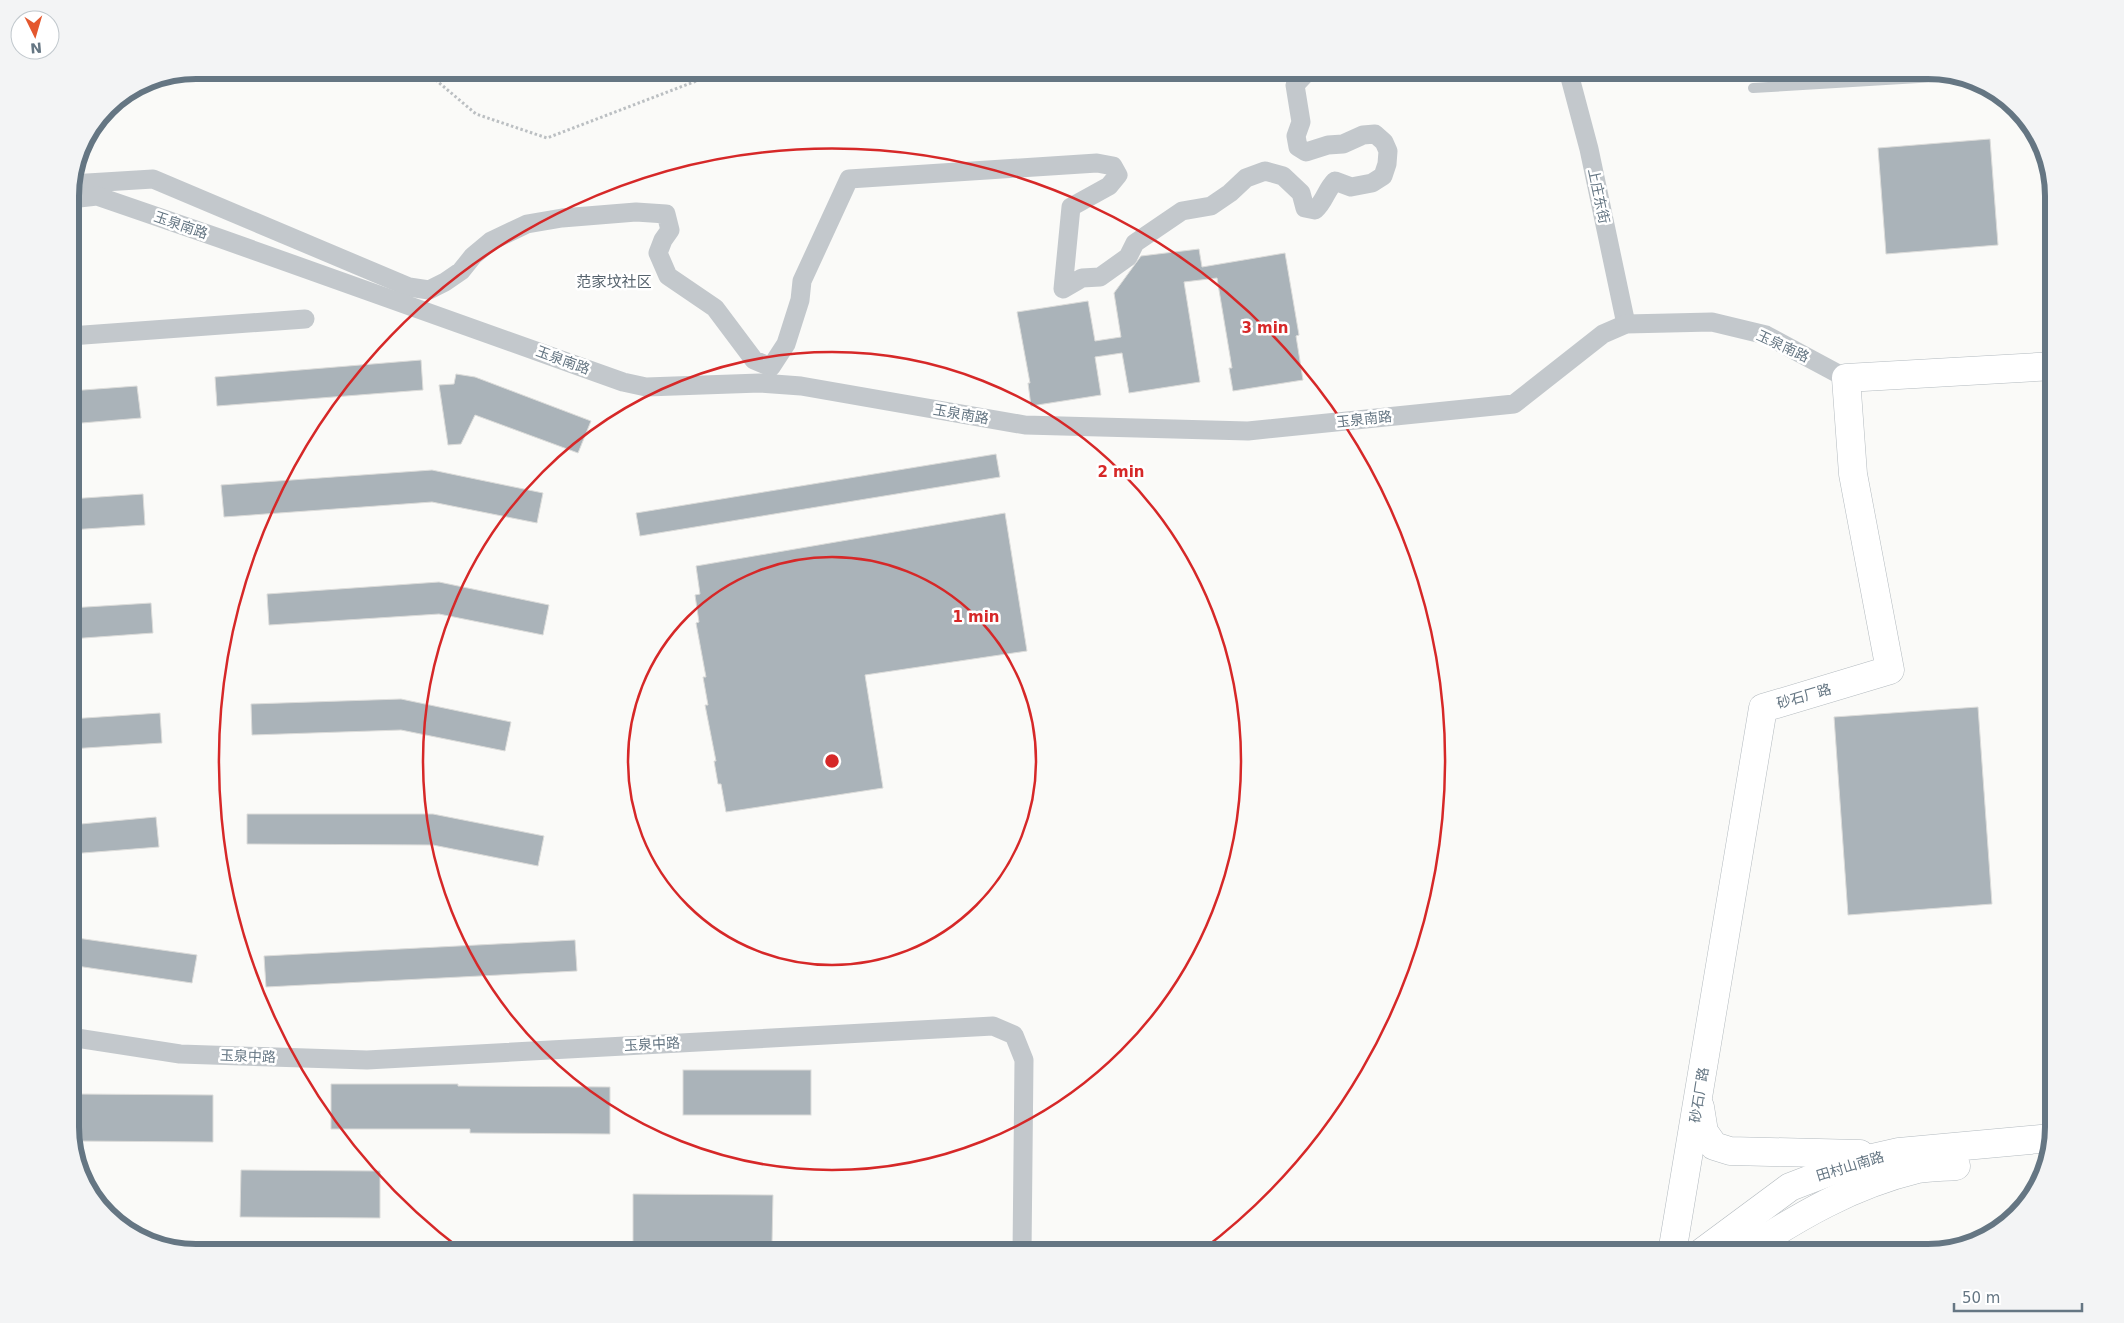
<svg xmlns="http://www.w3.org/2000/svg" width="2124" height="1323" font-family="'DejaVu Sans','Noto Sans SC',sans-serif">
	<rect width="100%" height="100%" fill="#fafaf8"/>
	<polygon fill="#dadfd7" points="1749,70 1893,70 1751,78"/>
	<g fill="#aab3b9" stroke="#dcdcda">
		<polygon points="1990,139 1998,245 1886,254 1878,148"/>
		<polygon points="1199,249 1202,267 1285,253 1299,335 1296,336 1303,380 1233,391 1229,368 1232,368 1217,278 1184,282 1200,382 1129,393 1122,353 1095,357 1101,395 1031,406 1028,383 1030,383 1017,312 1088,301 1095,341 1121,337 1114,293 1141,256"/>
		<polygon points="421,360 423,390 217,406 215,377"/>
		<polygon points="456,374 475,377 591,421 578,453 475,415 461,444 448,445 439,385 454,384"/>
		<polygon points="137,386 141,418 70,424 70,391"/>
		<polygon points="996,454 1000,477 640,536 636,513"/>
		<polygon points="432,470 543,493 537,523 432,502 224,517 221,485"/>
		<polygon points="143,494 145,525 70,530 70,499"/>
		<polygon points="1005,513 1027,651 865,675 883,788 726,812 721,784 718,784 714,761 716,761 705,705 708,705 703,677 706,677 696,623 699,622 695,595 700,594 696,566"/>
		<polygon points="439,582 549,605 543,635 439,614 269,625 267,594"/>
		<polygon points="151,603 153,633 70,639 70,608"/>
		<polygon points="401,699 511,722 505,751 401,730 252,735 251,704"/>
		<polygon points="1978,707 1992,904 1848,915 1834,717"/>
		<polygon points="160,713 162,743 70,749 70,719"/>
		<polygon points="247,814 433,814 544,836 538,866 433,845 247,844"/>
		<polygon points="156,817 159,847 70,854 70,825"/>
		<polygon points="70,937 197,955 192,983 70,965"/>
		<polygon points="575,940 577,971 266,987 264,956"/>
		<rect x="683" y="1070" width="128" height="45"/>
		<polygon points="331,1084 458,1084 458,1086 610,1087 610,1134 470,1133 470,1129 331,1129"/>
		<polygon points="74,1094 213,1095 213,1142 73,1141"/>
		<polygon points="241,1170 380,1171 380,1218 240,1217"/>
		<polygon points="633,1194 773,1195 772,1243 633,1242"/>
	</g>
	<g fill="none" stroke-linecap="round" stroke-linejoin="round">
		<g stroke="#b3babf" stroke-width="29">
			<g id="secondary">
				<polyline points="1700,1107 1704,1132 1714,1146 1730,1151 1860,1154"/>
				<polyline points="1672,1253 1763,708 1890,670 1853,474 1846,378 2054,366"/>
				<polyline points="1701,1253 1790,1187 1855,1162 1899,1152 2051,1138"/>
				<path d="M 1743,1253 C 1799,1216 1852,1185 1918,1169 C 1930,1167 1944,1167 1956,1166"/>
			</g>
		</g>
		<polyline stroke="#bbbfc2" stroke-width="3" stroke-dasharray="2.5 2.5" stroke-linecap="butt" points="424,70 476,114 547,138 725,70"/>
		<polyline stroke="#c3c8cc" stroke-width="10" points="1753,88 1952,76"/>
		<g stroke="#c3c8cc" stroke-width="19">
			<polyline points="1568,70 1589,149 1626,324"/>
			<polyline points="111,104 111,105"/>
			<path d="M 71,184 L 153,179 L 409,287 L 429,290 L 445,282 L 461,271 L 473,256 L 491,241 L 527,224 L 562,218 L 636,212 L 666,214 L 670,230 L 663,240 L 658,253 L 668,276 L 715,308 L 754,360 L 771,367 L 786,344 L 800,300 L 802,281 L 849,179 L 1097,163 L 1113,166 L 1118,175 L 1109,186 L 1071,207 L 1063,289 L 1082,278 L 1100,277 L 1128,257 L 1135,243 L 1182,211 L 1211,206 L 1230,193 L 1246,178 L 1265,171 L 1283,176 L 1301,193 L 1305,208 L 1315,210 C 1325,201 1326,190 1335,181 L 1351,187 L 1372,183 L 1383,176 L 1387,164 L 1388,151 L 1384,142 L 1375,134 L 1363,135 L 1343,144 L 1328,145 L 1306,152 L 1298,147 L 1296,136 L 1301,122 L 1295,85 L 1309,70"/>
			<polyline points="70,199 97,196 219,238 623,382 646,387 760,383 801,386 1025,425 1248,431 1514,404 1603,334 1626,324 1712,322 1766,335 1846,378"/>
			<polyline points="70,336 305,319"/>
			<polyline points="70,1037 180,1054 367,1060 993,1026 1014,1035 1024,1060 1022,1253"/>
		</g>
		<use href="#secondary" stroke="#fff" stroke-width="28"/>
	</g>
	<g fill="none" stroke="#d62828" stroke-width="2.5">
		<circle cx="832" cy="761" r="204"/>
		<circle cx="832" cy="761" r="409"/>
		<path d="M463 1251A613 613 0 1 1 1201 1251"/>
	</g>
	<g text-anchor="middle" stroke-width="5" stroke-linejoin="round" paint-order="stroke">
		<g font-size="14" fill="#657683" stroke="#fff">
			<text transform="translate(1599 196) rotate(78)" y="5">上庄东街</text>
			<text transform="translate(181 225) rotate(19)" y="5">玉泉南路</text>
			<text transform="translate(1783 346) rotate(25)" y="5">玉泉南路</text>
			<text transform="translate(563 360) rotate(20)" y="5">玉泉南路</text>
			<text transform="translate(961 414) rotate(10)" y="5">玉泉南路</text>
			<text transform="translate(1364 419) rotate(-6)" y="5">玉泉南路</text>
			<text transform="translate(1804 696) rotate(-16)" y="5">砂石厂路</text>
			<text transform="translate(652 1044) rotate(-3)" y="5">玉泉中路</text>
			<text transform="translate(248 1056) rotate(2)" y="5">玉泉中路</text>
			<text transform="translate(1699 1095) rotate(-81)" y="5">砂石厂路</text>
			<text transform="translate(1850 1166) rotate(-17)" y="5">田村山南路</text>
		</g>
		<g font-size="15" fill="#57646e" stroke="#fff">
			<text x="614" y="287">范家坟社区</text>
		</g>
	</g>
	<path d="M0 0H2124V1323H0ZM196 79H1928A117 117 0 0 1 2045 196V1127A117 117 0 0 1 1928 1244H196A117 117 0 0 1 79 1127V196A117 117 0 0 1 196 79Z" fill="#f3f4f5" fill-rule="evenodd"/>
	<path fill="none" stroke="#657683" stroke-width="6" d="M196 79H1928A117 117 0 0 1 2045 196V1127A117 117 0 0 1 1928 1244H196A117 117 0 0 1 79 1127V196A117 117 0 0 1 196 79Z"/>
	<circle cx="832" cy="761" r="8" fill="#d62828" stroke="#fff" stroke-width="2.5"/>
	<g font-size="15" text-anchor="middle" font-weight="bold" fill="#d62828" stroke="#fff" stroke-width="5" stroke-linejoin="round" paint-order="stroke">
		<text x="1265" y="333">3 min</text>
		<text x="1121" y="477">2 min</text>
		<text x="976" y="622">1 min</text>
	</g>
	<g transform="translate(35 35) rotate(175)"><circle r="24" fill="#ffffff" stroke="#c1c8cd"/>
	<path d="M0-4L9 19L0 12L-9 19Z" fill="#e4572e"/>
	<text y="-8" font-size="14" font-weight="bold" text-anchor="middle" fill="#657683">N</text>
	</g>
	<path d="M1954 1303v8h128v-8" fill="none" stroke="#657683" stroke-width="2.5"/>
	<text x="1962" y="1303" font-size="15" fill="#657683" stroke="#ffffff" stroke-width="4" paint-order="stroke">50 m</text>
</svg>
